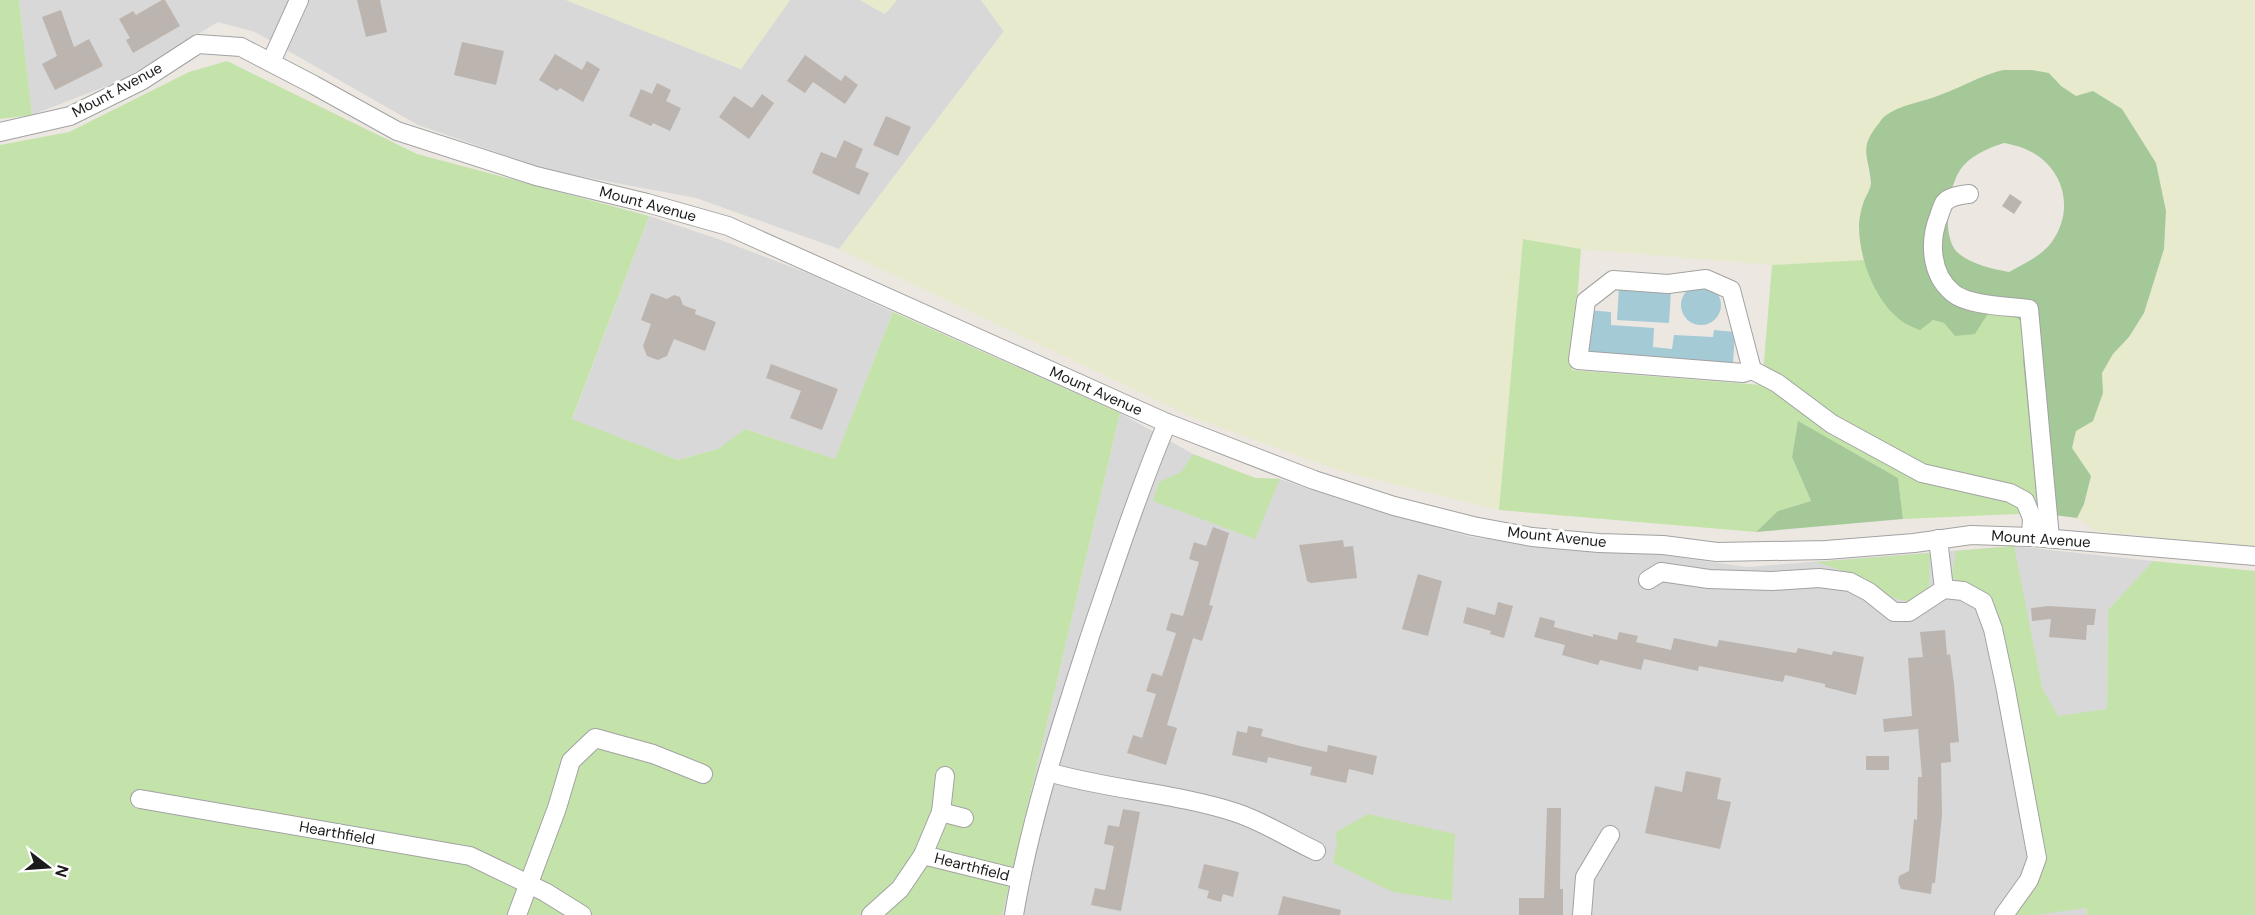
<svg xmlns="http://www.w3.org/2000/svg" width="2255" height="915" font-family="'DM Sans',sans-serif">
	<rect width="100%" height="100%" fill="#ece8e1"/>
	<g fill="#d9d8d8">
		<polygon points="19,0 566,0 741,69 790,0 860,0 885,14 897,0 981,0 1004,31 839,249 696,198 547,170 418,125 255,32 218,22 122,80 32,115"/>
		<polygon points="649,216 718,239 810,274 893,312 835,460 746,429 718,449 678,460 572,420"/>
		<polygon points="1120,413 1193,454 1255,478 1280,479 1352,503 1471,537 1527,544 1648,553 1747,567 2014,546 2153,561 2108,610 2107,709 2058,717 2087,915 1002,915"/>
	</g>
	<g fill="#e7eacd">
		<polygon points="566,0 790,0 741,69"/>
		<polygon points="860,0 897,0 885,14"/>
		<polygon points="981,0 2255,0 2255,547 2096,531 2077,518 2084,504 2091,476 2071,448 2076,430 2103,393 2102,374 2113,354 2129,337 2144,313 2164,249 2166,211 2156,163 2122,109 2076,96 2061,86 2049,73 2032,70 2003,70 1987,74 1943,94 1907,106 1866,161 1871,185 1862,206 1859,227 1864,260 1772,265 1581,249 1523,239 1499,510 1338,470 1194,418 839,249 1004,32"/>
	</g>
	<g fill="#c4e3aa">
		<polygon points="0,0 19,0 32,115 0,119"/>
		<polygon points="227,61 417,154 649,216 572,419 678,460 718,449 745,429 835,459 893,312 1120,413 1002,915 0,915 0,145 69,132 189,72"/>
		<polygon points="1523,239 1581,249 1572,370 1762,385 1772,265 1864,260 1873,284 1908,326 1919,329 1933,320 1944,323 1955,336 1989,312 2008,312 2024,323 2023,362 2038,513 1903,519 1898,478 1798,422 1792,457 1811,501 1778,511 1756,532 1499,510"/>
		<polygon points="1193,454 1255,478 1280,479 1255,539 1153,501 1159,482 1181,472"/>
		<path d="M 2014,546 L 2042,688 L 2058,716 L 2107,709 L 2108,610 L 2153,561 L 2255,571 L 2255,915 L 2087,915 L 2086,908 L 2035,915 L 2015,915 L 2040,878 L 2045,858 L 2001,626 C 1997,613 1992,597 1979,589 C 1970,584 1960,584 1952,577 L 1956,551 Z"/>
		<polygon points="1930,553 1929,587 1909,602 1890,597 1865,578 1816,562"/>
		<polygon points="1368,814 1455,834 1452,901 1393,892 1333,863 1337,843 1336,832"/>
	</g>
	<g fill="#a5c899" fill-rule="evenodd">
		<path d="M 2003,70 L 2032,70 L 2049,73 L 2061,86 L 2076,96 L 2093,91 L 2122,109 L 2156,163 L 2166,211 L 2164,249 L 2144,313 L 2129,337 L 2113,354 L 2102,373 L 2103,393 L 2093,421 L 2076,431 L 2072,448 L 2091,476 L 2084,504 L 2077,518 L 2038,513 L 2023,362 L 2024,323 L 2008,312 L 1989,312 L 1975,334 L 1955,336 L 1944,323 L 1933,320 L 1920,330 C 1881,319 1859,264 1859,226 C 1859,219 1861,210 1863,204 C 1865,197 1871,189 1871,183 C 1869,158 1859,149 1876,127 C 1879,124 1881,119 1885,116 C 1899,105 1923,102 1940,95 C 1962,87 1981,75 2003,70 ZM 2004,143 C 2015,145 2026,148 2035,154 C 2067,174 2073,214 2051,243 C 2040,257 2023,264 2009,272 C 1992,269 1970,264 1957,252 C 1940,235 1949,180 1964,165 C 1974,154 1991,147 2004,143 Z"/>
		<polygon points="1798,421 1898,478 1903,519 1756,532 1778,511 1811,501 1792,457"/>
	</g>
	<g fill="#a4cad6">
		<circle cx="1701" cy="305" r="20"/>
		<polygon points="1619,287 1671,290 1669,323 1617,320"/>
		<polygon points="1587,310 1611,312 1611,325 1654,328 1653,347 1672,349 1674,335 1713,337 1714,330 1735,332 1733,363 1584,353"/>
	</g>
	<g fill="#bcb4ae">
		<polygon points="162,0 165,0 180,26 133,53 126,40 130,38 119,19 133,11 136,15"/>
		<polygon points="357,0 380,0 387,32 366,37"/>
		<polygon points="61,10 74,47 89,39 103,66 55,90 42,64 57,56 42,17"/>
		<polygon points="462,42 504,51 496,85 454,75"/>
		<polygon points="555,54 582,70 587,61 600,69 583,102 560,88 557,91 539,80"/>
		<polygon points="805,55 841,81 845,75 858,85 845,104 813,82 805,93 787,81"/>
		<polygon points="657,83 671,90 666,101 681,108 670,131 653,123 651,126 629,116 641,89 652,94"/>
		<polygon points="762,94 774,103 749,139 719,117 734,96 752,108"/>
		<polygon points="886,116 911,127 898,156 873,145"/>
		<polygon points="844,140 863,149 855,167 869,173 859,195 812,173 821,152 836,158"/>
		<polygon points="2010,194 2022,202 2014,214 2002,206"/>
		<polygon points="651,293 667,299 674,295 680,297 683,305 696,310 695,314 716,322 705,351 674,339 667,356 658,360 647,356 643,346 651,324 641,320"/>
		<polygon points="771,364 838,389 822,430 790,418 801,391 766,378"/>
		<polygon points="1213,527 1229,533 1209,605 1213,606 1202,641 1193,638 1167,725 1177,728 1166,765 1127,753 1133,735 1142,738 1156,694 1146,691 1152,673 1162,676 1168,658 1176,633 1166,630 1171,613 1183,616 1199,562 1189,559 1194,542 1206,546"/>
		<polygon points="1343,540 1344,547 1353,546 1357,578 1311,583 1307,581 1299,545"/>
		<polygon points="1418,574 1442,581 1428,636 1402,629"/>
		<polygon points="1498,602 1513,606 1504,638 1490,634 1491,631 1463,623 1467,607 1495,615"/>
		<polygon points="2048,606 2096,609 2094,625 2087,625 2086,640 2049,637 2051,619 2032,621 2031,608"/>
		<polygon points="1540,617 1555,621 1554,627 1593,637 1593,634 1617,640 1619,632 1638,636 1636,642 1671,650 1674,638 1717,647 1719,640 1796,653 1798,648 1832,655 1833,651 1864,657 1856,695 1825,687 1825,684 1785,675 1783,682 1699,666 1698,671 1644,659 1641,670 1600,660 1598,665 1562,655 1565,645 1534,637"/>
		<polygon points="1945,630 1947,655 1950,654 1954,684 1959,742 1950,743 1951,762 1941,763 1942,815 1935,883 1932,883 1931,894 1901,889 1898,882 1899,876 1909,871 1914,819 1917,820 1918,777 1922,777 1918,729 1884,732 1883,719 1912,716 1908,658 1923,657 1920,632"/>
		<polygon points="1248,726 1263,729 1261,736 1300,746 1327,752 1328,745 1377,756 1373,775 1349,769 1346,783 1310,775 1312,767 1268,757 1267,763 1232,755 1237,731 1247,733"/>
		<rect x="1866" y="756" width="23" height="14"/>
		<polygon points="1686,771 1721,778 1717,799 1731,802 1720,849 1645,833 1655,786 1682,792"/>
		<polygon points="1547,808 1561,808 1560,889 1563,889 1563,915 1519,915 1519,898 1544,898"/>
		<polygon points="1123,809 1140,812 1121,911 1091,905 1095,888 1105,890 1114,846 1104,844 1108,825 1119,827"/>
		<polygon points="1204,864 1239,872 1233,897 1223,894 1221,902 1207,898 1209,891 1198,888"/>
		<polygon points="1283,896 1341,910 1340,915 1278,915"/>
	</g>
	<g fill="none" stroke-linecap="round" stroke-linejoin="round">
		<g stroke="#a2a2a2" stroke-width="20">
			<g id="minor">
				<polyline points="271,62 299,0"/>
				<polyline points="0,132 70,116 141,81 198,44 241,47 314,85 397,131 536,176 647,203 728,226 1167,423 1314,480 1394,506 1473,526 1532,537 1599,543 1663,545 1717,552 1826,550 1914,543 1971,535 2031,537 2255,556"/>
				<path d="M 1969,194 C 1961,195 1950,196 1944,203 C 1942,207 1940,213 1939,216 C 1929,241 1930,274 1953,293 C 1969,306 2009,306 2029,309 L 2050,538"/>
				<polygon points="1706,279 1731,290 1752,370 1743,373 1578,360 1586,301 1613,280 1668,284"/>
				<polyline points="1752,370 1777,383 1832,424 1922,473 2010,493 2025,501 2032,518 2031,537"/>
				<polyline points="1938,539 1944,589"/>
				<polyline points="1648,580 1661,572 1709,579 1772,581 1819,578 1850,582 1869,592 1894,612 1909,612 1944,589 1963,591 1983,602 1993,629 2005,685 2037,858 2029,880 2004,915"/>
				<path d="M 1048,772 C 1110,790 1176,793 1237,813 C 1264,822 1290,839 1316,851"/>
				<polyline points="945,776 941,812 923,855 1020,879"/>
				<polyline points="140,799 470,856 545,892 582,915"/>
				<polyline points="941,812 964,818"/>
				<polyline points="517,915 557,808 571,761 595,738 653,754 703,774"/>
				<polyline points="871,915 900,889 923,855"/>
				<path d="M 1014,915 C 1030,819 1061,726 1091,633 C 1115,563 1138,492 1167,423"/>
				<polyline points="1582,915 1585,877 1610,835"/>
			</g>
		</g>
		<use href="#minor" stroke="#fff" stroke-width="18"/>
	</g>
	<g text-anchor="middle" stroke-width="6" stroke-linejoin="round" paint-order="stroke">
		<g font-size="15" fill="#1b1b1b" stroke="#fff">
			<text transform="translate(117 90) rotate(-28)" y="5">Mount Avenue</text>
			<text transform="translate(648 204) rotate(15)" y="5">Mount Avenue</text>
			<text transform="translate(1096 391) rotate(24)" y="5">Mount Avenue</text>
			<text transform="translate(1557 537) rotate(6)" y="5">Mount Avenue</text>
			<text transform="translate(2041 539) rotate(4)" y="5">Mount Avenue</text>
			<text transform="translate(337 833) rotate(10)" y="5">Hearthfield</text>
			<text transform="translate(972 867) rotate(14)" y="5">Hearthfield</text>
		</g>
	</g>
	<g transform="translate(48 867) rotate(107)" stroke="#ffffff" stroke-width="4.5" paint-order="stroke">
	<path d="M0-4.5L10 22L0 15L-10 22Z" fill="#1b1b1b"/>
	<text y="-9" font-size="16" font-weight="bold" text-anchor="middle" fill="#1b1b1b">N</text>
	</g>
</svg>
